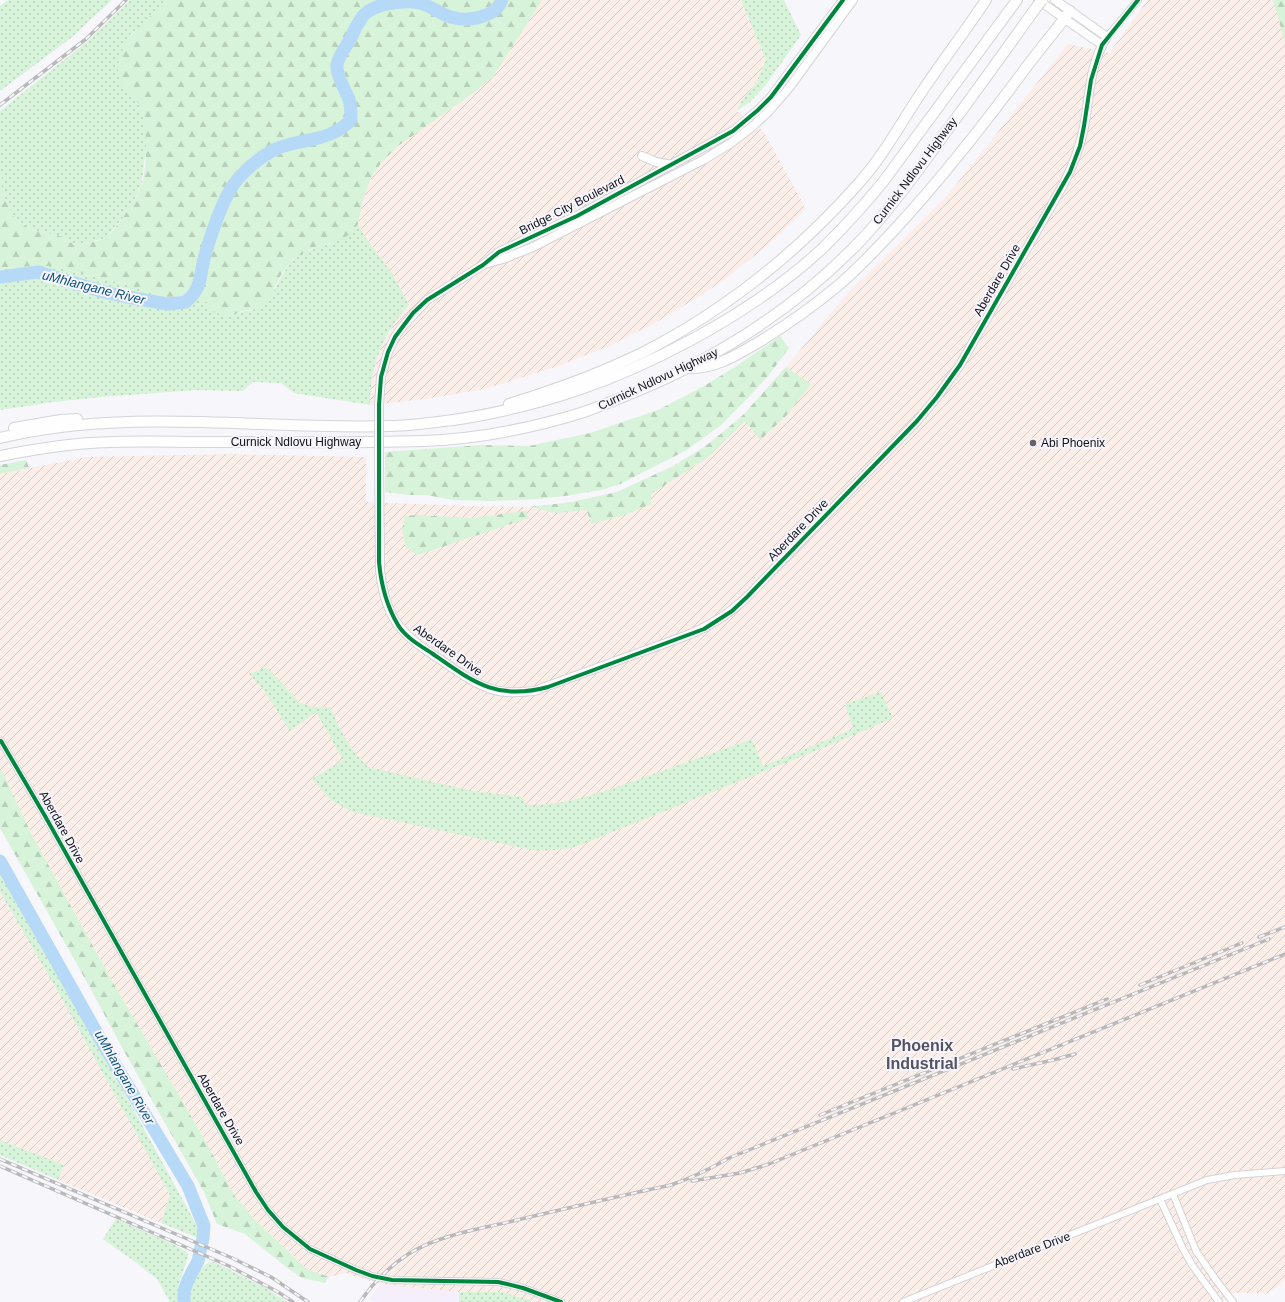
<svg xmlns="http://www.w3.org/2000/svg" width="1285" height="1302" font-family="Arial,sans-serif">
	<defs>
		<pattern id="industrial-furrows" width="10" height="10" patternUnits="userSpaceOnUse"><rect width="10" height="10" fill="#fbeee9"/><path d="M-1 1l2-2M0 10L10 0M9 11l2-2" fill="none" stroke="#d6cbc7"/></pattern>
		<pattern id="grass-dots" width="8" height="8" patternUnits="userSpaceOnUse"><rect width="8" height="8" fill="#d7f3d9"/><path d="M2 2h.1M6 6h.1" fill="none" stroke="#b8cfba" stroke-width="1.8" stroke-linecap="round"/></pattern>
		<pattern id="forest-firs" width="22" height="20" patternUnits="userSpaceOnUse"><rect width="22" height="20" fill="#d7f3d9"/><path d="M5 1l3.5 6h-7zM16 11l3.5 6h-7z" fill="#b8cfba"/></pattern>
	</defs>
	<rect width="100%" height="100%" fill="#f7f6fb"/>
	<polygon fill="#f5eefb" points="380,1284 459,1292 459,1302 373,1302 370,1299"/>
	<g fill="url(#industrial-furrows)">
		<polygon points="542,0 741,0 766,60 756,83 741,102 737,111 764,132 806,209 767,246 725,279 703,294 657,322 609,346 558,366 505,383 479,390 425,399 370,405 371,383 379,351 395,322 409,305 392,273 365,237 358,224 363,200 371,178 381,163 398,146 472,94 493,77"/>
		<polygon points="1148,0 1285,0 1285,1280 1268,1293 1233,1293 1221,1302 530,1302 528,1300 502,1292 459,1292 380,1284 345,1273 329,1277 307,1269 255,1220 234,1195 205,1140 115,986 31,833 3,773 0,770 0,474 87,457 229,454 366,457 366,502 468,506 530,507 572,502 617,492 635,484 673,466 703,448 744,414 786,367 846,295 946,197 1068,44 1109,53 1130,24"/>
		<polygon points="0,892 58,992 170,1195 161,1223 58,1180 64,1165 0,1140"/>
	</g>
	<g fill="url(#grass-dots)">
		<polygon points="8,0 112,0 72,37 0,91 0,6"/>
		<polygon points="130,0 169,0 130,35 127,92 140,106 144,117 147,141 141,187 129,210 106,238 75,245 64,237 29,229 13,216 5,198 2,178 0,177 0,111 89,40"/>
		<polygon points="741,0 784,0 801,35 765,86 750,102 737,111 741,102 756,83 766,60"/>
		<path d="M 358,224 L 365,237 L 392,273 L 409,305 C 383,333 370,366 370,405 L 294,393 L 281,383 L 253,382 L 243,391 L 196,390 L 101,397 L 53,402 L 0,410 L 0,268 L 34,266 L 51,266 L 125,284 L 164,297 L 187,296 L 207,302 L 230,317 C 234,315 238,313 242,312 C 246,310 252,311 256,308 C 262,303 269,296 274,290 C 282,278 286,263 299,255 C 319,242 342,247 358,224 Z"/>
		<path d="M 267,667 L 300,703 L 314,707 L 330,707 C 341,732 349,748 368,767 L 473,791 L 523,797 L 526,805 C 570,806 610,789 651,775 C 684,763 718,751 752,739 L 763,766 L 853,729 L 845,704 L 881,692 L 893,718 L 828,746 L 575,847 C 560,850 547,851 532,850 L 353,812 L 330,800 L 312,779 L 343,760 L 316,712 L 290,731 L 266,693 L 249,674 Z"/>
		<path d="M 0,871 C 68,989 133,1108 198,1228 L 198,1238 L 161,1223 L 170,1195 L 58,992 L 0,892 Z"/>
		<polygon points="0,1140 64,1165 58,1180 0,1155"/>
		<polygon points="116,1219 175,1245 188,1253 188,1257 179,1284 178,1302 170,1302 157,1279 130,1258 103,1239"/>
		<path d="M 212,1261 L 266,1288 L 287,1302 L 189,1302 C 186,1286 197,1267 212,1261 Z"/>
		<polygon points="459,1292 502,1292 529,1300 530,1302 459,1302"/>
	</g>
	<g fill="url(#forest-firs)">
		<path d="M 169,0 L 542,0 L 493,77 L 472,94 L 398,146 L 381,163 L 371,178 L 363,200 L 358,224 L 352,233 L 340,240 L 310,249 L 292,260 L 282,273 L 273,291 L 262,305 L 255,309 L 242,311 L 230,317 L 210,311 L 207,302 L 187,296 L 164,297 L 125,284 L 51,266 L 34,266 L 0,268 L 0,177 L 2,178 L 5,198 L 13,216 L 29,229 L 64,237 L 74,245 C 82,243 102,241 107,237 C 117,228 136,200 141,187 C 147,171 149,122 140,106 C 137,101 131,98 128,93 C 122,86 117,74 118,65 C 123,34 147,20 169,0 Z"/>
		<polygon points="1273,0 1285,0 1285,43"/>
		<polygon points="780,336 789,348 768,376 746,400 720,426 685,451 620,484 601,490 565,496 538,499 490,501 454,500 426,495 409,495 385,492 385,452 481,445 529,446 590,433 658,410 704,386 735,367"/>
		<polygon points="786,367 811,384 787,415 760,440 745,421 710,456 651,494 651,504 622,516 591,524 587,510 556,513 530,507 572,502 617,492 673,466 703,448 723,432 744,414"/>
		<polygon points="26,460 29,468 0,474 0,465"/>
		<polygon points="525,511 529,518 418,555 406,548 402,531 405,516 416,515 472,518"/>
		<polygon points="0,770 3,773 31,833 67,899 115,986 205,1140 234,1195 255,1220 307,1269 329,1277 325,1283 302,1278 290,1270 245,1234 217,1224 204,1192 124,1051 88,984 0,828"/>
	</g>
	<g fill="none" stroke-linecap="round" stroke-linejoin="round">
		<g stroke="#b7d9f8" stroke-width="13">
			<path d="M 0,277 L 38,272 L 104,292 L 127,297 L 168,304 L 186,302 C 188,299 192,297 194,293 C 202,283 201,267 205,255 C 211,235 224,195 237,180 C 248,167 266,152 281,147 C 306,138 331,141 351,120 C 351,113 351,106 349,99 C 345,90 336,74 337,65 C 339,54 346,47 351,38 C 354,30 358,23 363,16 C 373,3 405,0 420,3 C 431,6 440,14 451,17 C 467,22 495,18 502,0"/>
			<polyline points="0,861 103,1044 188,1186 204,1226 203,1238 198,1261 188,1280 184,1291 184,1302"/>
		</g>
		<g stroke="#d4d4d9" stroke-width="8">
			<g id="minor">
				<polyline points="1107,37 1138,0"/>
				<polyline points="1,741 45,816 256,1192 268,1210 283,1227 310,1249 356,1270 372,1276 392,1280 498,1282 507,1284 523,1288 561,1302"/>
				<polyline points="1173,1194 1196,1251 1216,1280 1233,1302"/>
				<polyline points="1160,1199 1183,1249 1192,1265 1219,1302"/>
				<polyline points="903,1302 1207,1180 1235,1175 1285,1171"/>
			</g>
		</g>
		<g stroke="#d4d4d9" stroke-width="10">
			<g id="tertiary">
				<polyline points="1038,0 1102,45"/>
				<polyline points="642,156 656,162 672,165"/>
				<polyline points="488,263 503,259 533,247 705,159 731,143 753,126 769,111 789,88 853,0"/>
				<polyline points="379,405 381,377 388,352 395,337 402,327 427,300 483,265 499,252 577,216 733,131 758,110 771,97 843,0"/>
				<path d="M 379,461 L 380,570 C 382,589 387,612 400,627 C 411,641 426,650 441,660 C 457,671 473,683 491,689 C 505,694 520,692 534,691 L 685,636 C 709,627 728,615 747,597 L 917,421 L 937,397 L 960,365 L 1062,187 C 1072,168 1080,148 1084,127 C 1090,96 1089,64 1107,37 L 1055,0"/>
			</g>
		</g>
		<g stroke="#d4d4d9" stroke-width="12">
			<g id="primary">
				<path d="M 692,368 C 717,368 738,354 759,342 C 787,325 815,305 840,284 C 860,267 878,247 896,228 C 941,179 982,127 1022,73 C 1037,52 1055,32 1070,11"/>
				<path d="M 509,404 C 555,390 599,374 642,353 C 724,311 798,252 859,183 C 884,155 902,121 923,90 C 944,59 966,30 986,0"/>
				<polyline points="14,428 61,420 77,419"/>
				<path d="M 0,438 C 127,407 260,430 389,426 C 413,426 437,422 460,419 C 546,405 615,381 691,340 C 739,314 785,284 825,246 C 845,226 865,204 883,182 L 1017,0"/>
				<path d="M 0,456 C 30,450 60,445 90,443 C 130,440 171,442 211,442 C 282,442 353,443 423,441 C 477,439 533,428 584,412 C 601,406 618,399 635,392 C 721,356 800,305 864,237 C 894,204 920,168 946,132 C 976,91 1006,50 1035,9"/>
			</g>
		</g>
		<use href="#minor" stroke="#fefefe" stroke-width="6"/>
		<use href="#tertiary" stroke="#fefefe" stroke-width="8"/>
		<use href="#primary" stroke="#fefefe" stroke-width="10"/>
		<g stroke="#b9b9ba" stroke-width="3.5">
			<g id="rail">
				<polyline points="0,105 86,39 126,0"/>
				<polyline points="1259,937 1285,927"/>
				<polyline points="1140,985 1242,943"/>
				<polyline points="1013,1069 1053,1060 1075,1054"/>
				<polyline points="820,1115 1107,999"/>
				<polyline points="0,1159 232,1258 271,1277 308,1302"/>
				<polyline points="0,1166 229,1266 278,1292 293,1302"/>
				<polyline points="692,1181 740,1173 769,1164 1285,954"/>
				<path d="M 360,1302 C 373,1283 391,1265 410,1253 C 442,1234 481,1229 517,1220 C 568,1208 619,1196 671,1185 C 691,1178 710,1169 729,1158 L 1269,939"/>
			</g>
		</g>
		<use href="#rail" stroke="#f6f5fc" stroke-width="2" stroke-dasharray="6" stroke-linecap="butt"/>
		<g stroke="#d4d4d9" stroke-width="10" stroke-linecap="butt">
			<polyline id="tertiary-bridge" points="379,405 379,461"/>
		</g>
		<g stroke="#d4d4d9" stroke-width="12" stroke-linecap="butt">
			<polyline id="primary-bridge" points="1035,9 1042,0"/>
		</g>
		<use href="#tertiary-bridge" stroke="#fefefe" stroke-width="8"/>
		<use href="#primary-bridge" stroke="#fefefe" stroke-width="10"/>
		<g stroke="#f6f5fc" stroke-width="6">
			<g id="cycleway">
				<path d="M 843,0 L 771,97 L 758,110 L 733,131 L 577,216 L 499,252 L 483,265 L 427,300 L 413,313 L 395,337 L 388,352 L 381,377 L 379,405 L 379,562 C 381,584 386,605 398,625 C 406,638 421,646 433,654 C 473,682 497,701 548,687 L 704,629 L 732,611 L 747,597 L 917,421 L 937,397 L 960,365 L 1070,172 L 1080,146 L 1084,126 L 1091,80 L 1102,45 L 1138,0"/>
				<polyline points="1,741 45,816 256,1192 268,1210 283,1227 310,1249 356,1270 372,1276 392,1280 498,1282 507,1284 523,1288 561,1302"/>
			</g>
		</g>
		<use href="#cycleway" stroke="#00873e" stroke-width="4"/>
	</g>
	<circle fill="#636268" stroke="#f6f5fc" stroke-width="1.5" cx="1033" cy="443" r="4"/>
	<g text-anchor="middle" stroke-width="4" stroke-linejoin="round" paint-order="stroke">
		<g font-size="12" fill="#141319" stroke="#f6f5fc">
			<text transform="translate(915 171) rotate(-53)" y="4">Curnick Ndlovu Highway</text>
			<text transform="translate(572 205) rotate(-27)" y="4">Bridge City Boulevard</text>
			<text transform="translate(997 280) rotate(-60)" y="4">Aberdare Drive</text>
			<text transform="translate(658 379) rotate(-25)" y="4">Curnick Ndlovu Highway</text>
			<text x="296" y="446">Curnick Ndlovu Highway</text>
			<text transform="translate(798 530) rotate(-46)" y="4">Aberdare Drive</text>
			<text transform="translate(448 650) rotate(35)" y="4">Aberdare Drive</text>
			<text transform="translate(62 827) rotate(61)" y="4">Aberdare Drive</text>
			<text transform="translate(221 1109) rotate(60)" y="4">Aberdare Drive</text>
			<text transform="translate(1032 1250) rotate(-21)" y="4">Aberdare Drive</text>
		</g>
		<g font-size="12" fill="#141319" stroke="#f6f5fc" text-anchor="start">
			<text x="1041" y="447">Abi Phoenix</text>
		</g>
		<g font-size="13" font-style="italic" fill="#0c507b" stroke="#f6f5fc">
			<text transform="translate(94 287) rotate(14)" y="5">uMhlangane River</text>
			<text transform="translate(125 1077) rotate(60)" y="5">uMhlangane River</text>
		</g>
		<g font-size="16" font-weight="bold" fill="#555361" stroke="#f6f5fc">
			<text x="922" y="1051">Phoenix<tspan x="922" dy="18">Industrial</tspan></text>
		</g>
	</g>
</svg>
